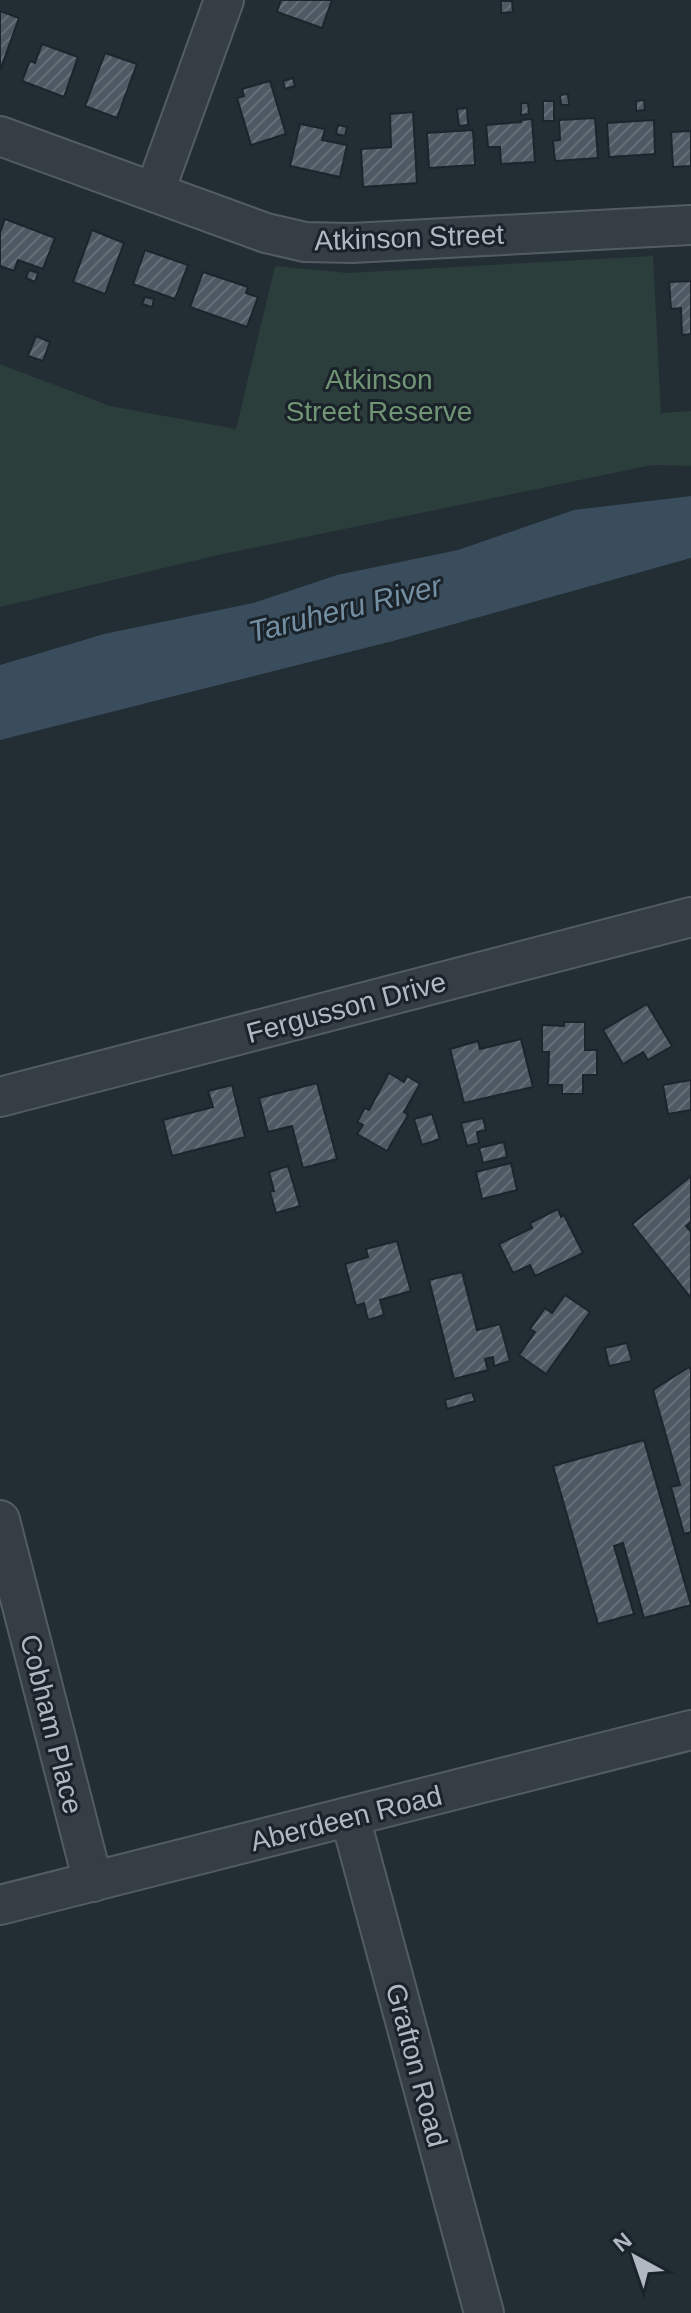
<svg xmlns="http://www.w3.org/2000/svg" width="691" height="2313" font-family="Arial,sans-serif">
	<defs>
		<pattern id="building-hatch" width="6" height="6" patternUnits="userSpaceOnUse" patternTransform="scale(2)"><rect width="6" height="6" fill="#4e5963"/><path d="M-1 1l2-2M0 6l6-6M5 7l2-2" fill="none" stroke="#656f78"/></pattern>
	</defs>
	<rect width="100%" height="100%" fill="#222d34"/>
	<polygon fill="#2b3e3b" points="653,256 661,413 691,411 691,466 652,465 214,556 0,607 0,364 110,406 236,429 275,266 348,273"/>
	<polygon fill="#394d5c" points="691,496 691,558 393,641 0,740 0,665 104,634 253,603 337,575 458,550 574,510"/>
	<g fill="url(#building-hatch)" stroke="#1d252c" stroke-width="2">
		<polygon points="281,0 332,0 322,28 277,12"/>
		<polygon points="501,1 512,1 513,12 501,13"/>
		<polygon points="0,11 19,18 0,71"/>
		<polygon points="42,44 78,57 64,97 22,81 30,61 35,63"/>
		<polygon points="105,53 137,64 117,118 85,106"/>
		<polygon points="293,78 295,86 285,89 283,81"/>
		<polygon points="270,81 286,134 251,145 237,98 244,96 242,89"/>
		<polygon points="568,94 569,105 561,105 560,95"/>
		<polygon points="644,100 645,110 636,111 636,101"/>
		<rect x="543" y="101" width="11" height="20"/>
		<polygon points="521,103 528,103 529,114 521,115"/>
		<polygon points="467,108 468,125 459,126 457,109"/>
		<polygon points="413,112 417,183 363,187 361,149 391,147 390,114"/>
		<polygon points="595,118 598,158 555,161 553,141 560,140 559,120"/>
		<polygon points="532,119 535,162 501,164 500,147 488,147 486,125 521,122 521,120"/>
		<polygon points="654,120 655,154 609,157 607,123"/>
		<polygon points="300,124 325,129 322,140 347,145 340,177 290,166"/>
		<polygon points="338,125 347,127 345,136 336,134"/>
		<polygon points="473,130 475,165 429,168 427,133"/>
		<polygon points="691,131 691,166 673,167 671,132"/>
		<polygon points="5,219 55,238 43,269 18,260 14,271 0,266 0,233"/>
		<polygon points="92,230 124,243 105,294 73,282"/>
		<polygon points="145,250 188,265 175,299 133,284"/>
		<polygon points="29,270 38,273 35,282 26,278"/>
		<polygon points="203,272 248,287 246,293 258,297 247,327 190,307"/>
		<polygon points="691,281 691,334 682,335 681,308 671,309 669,282"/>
		<polygon points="145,297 154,299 152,307 142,304"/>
		<polygon points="36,336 50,342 43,361 28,356"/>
		<polygon points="647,1004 672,1046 648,1060 643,1052 623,1064 603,1030"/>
		<polygon points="564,1022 585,1022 585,1050 597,1050 597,1075 583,1075 583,1094 562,1094 562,1085 548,1085 549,1052 542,1052 542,1025 564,1026"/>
		<polygon points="521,1039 533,1087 464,1103 450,1049 478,1041 480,1049"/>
		<polygon points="389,1073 404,1082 407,1076 420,1084 404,1112 408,1115 387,1151 357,1134 363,1125 357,1122 365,1108 369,1110"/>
		<polygon points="691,1080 691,1110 668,1114 663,1085"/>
		<polygon points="317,1083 337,1159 303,1168 292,1126 268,1132 259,1098"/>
		<polygon points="232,1085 245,1137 172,1156 163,1120 213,1107 208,1091"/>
		<polygon points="432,1114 440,1139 422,1145 414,1119"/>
		<polygon points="483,1118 486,1130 477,1132 479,1143 467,1146 461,1123"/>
		<polygon points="504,1142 507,1157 483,1163 479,1148"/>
		<polygon points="511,1163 517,1190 482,1199 476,1172"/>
		<polygon points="288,1166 300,1206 276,1213 270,1192 274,1191 269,1172"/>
		<polygon points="691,1176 691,1222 686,1226 691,1232 691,1298 632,1224"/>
		<polygon points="558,1209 561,1217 564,1215 583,1253 535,1276 530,1265 513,1273 499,1244 532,1228 530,1223"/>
		<polygon points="397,1241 411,1291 380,1300 384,1315 368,1320 364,1303 356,1306 345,1264 368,1257 366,1249"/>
		<polygon points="462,1272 477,1330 500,1324 510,1361 494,1366 493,1357 485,1359 488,1370 454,1379 429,1280"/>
		<polygon points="565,1295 590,1312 546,1374 519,1355 535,1332 530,1329 545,1308 552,1313"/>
		<polygon points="627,1343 632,1361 609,1366 605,1348"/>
		<polygon points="689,1367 691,1370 691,1532 684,1534 671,1487 680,1485 653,1390"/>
		<polygon points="472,1392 475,1401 447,1409 445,1400"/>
		<polygon points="644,1440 691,1605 644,1618 623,1543 614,1546 634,1614 598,1624 553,1466"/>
	</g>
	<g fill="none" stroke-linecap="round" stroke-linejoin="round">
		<g stroke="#535c63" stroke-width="42">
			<g id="minor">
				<polyline points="0,136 266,233 305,242 352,243 691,225"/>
				<polyline points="155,191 224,0"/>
				<polyline points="0,1097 691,917"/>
				<polyline points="0,1520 93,1882"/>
				<polyline points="350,1817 484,2313"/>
				<polyline points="0,1905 691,1730"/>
			</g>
		</g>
		<use href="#minor" stroke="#353e45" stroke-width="38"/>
	</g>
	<g text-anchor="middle" stroke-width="6" stroke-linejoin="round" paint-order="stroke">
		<g font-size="28" fill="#b0b9c2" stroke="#1b232a">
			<text transform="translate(409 237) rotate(-2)" y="10">Atkinson Street</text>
			<text transform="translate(346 1007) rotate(-15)" y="10">Fergusson Drive</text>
			<text transform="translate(52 1724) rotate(76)" y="10">Cobham Place</text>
			<text transform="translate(346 1818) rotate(-14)" y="10">Aberdeen Road</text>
			<text transform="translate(417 2065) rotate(75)" y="10">Grafton Road</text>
		</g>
		<g font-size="28" fill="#719574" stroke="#1b232a">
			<text x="379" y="389">Atkinson<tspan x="379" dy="32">Street Reserve</tspan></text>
		</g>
		<g font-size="30" font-style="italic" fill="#748fa2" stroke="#1b232a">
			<text transform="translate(345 609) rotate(-14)" y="10">Taruheru River</text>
		</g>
	</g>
	<g transform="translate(635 2257) rotate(320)" stroke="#1b232a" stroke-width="6" paint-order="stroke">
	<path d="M0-6L14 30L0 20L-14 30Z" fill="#b0b9c2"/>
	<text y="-12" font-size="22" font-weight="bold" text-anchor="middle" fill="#b0b9c2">N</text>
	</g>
</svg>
